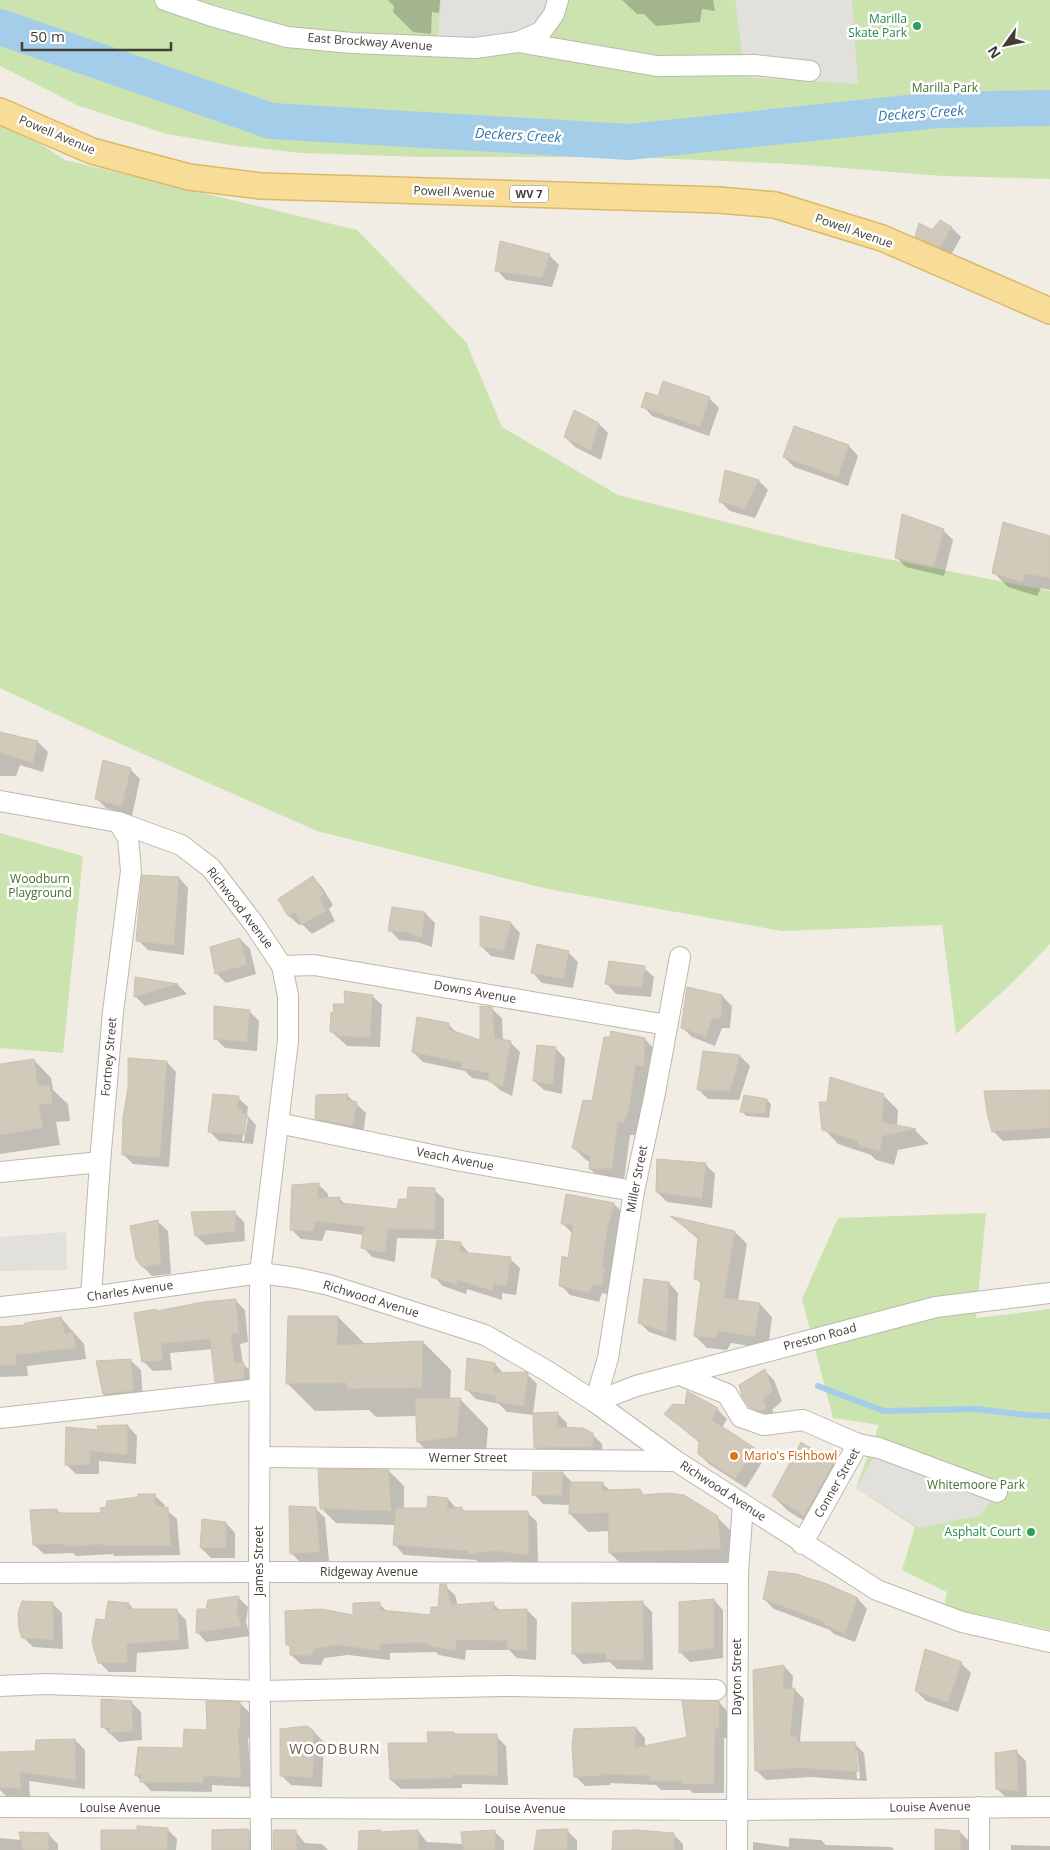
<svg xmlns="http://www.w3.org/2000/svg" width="1050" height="1850" font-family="'Open Sans',sans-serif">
	<rect width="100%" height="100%" fill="#f1ede4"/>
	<g fill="#cbe3af">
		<polygon points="0,0 1050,0 1050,179 943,176 792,164 631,157 424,157 301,153 237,146 167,134 79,106 0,66"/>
		<polygon points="0,117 65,160 357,230 466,342 502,427 618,495 821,546 1050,591 1050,944 1012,983 956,1034 942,925 782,931 548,889 317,831 87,729 0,688"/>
		<polygon points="0,833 83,856 63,1053 0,1048"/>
		<polygon points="986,1213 976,1318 1050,1309 1050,1630 944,1607 947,1592 902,1570 915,1527 856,1488 879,1425 833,1418 802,1299 838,1218"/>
	</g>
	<g fill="#e2e0dc">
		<polygon points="441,0 558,0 541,32 437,47"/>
		<polygon points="735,0 852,0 858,84 745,77"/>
		<polygon points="66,1232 67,1270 0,1271 0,1237"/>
		<polygon points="879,1448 997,1492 981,1515 920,1528 856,1488"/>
	</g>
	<g fill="#0003" fill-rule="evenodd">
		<polygon points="388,0 440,0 439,13 432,12 431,34 413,32 393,12 394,6"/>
		<polygon points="622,0 713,0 715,11 702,9 700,22 656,26 644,14 637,14"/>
		<polygon points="952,228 961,237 950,257 927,246 917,236 932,231"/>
		<polygon points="549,255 559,265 552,287 506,280 497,270"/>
		<polygon points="709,398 719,408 709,436 652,416 643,406"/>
		<polygon points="599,424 608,433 601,460 575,447 565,437"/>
		<polygon points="794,427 849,446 858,456 848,486 794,467 784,457"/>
		<polygon points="726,472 759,481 768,490 755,518 730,511 720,501"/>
		<polygon points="943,530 953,540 944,576 906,567 896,557"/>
		<polygon points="1050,538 1050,590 1041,588 1037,596 1008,587 993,572"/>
		<polygon points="0,733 38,742 48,752 43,772 20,765 16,776 0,776"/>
		<polygon points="130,769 140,779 132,816 106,808 96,798"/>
		<polygon points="179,878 188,888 184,955 148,950 138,940"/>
		<polygon points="313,878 322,887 333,905 329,909 335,921 312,934 302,924 299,925 289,916 280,900"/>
		<polygon points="393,908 425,913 435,923 432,947 417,942 399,940 390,930"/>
		<polygon points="511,923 520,933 514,960 491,956 481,946"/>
		<polygon points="240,939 250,949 256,974 226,983 216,973"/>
		<polygon points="568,952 578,962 573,988 542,983 533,973"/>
		<polygon points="644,968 654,977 651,997 616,994 607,984"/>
		<polygon points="136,979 178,985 187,994 145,1006 135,996"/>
		<polygon points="372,996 382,1005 380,1047 347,1046 331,1031 347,1005"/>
		<polygon points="722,996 732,1006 730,1028 722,1028 715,1046 692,1037 682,1027"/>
		<polygon points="492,1009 502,1018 503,1041 510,1042 520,1052 512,1096 500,1090 490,1081 472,1078 465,1071 423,1062 413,1052 448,1024 457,1033 481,1042"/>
		<polygon points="249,1011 259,1021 257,1051 225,1048 215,1038"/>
		<polygon points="645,1039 657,1052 656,1078 648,1077 641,1122 636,1135 630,1135 624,1180 603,1181 590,1169 591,1162 586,1160 574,1148 593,1102"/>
		<polygon points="555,1048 565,1058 562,1094 544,1090 534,1081"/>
		<polygon points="704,1052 740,1056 750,1066 739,1100 708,1099 698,1089"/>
		<polygon points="34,1060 51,1078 53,1090 68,1104 70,1121 56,1122 60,1145 0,1154 0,1065"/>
		<polygon points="167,1062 176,1072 169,1167 133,1164 123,1154"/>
		<polygon points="1050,1091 1050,1138 1003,1141 993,1131"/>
		<polygon points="883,1095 898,1110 897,1127 915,1130 929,1144 898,1150 894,1165 876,1160 871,1155 838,1144 824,1129"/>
		<polygon points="348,1096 366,1113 363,1135 326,1128 317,1118 317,1097"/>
		<path d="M 238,1098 L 248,1107 L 247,1115 L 256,1125 L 253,1144 L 219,1141 L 210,1132 ZM 245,1116 L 248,1118 L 244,1141 L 242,1141 Z"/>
		<polygon points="767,1100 771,1104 769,1118 746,1116 742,1111"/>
		<polygon points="705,1164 715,1174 712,1208 667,1202 657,1192"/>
		<polygon points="318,1184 328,1194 328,1199 340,1199 346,1205 398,1210 408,1201 434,1190 444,1199 444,1239 397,1238 395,1262 372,1257 363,1247 364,1235 326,1230 322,1241 301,1239 291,1229"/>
		<polygon points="567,1196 614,1204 624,1214 612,1295 602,1293 599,1302 570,1295 561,1285 569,1259 573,1234 562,1223"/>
		<polygon points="234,1212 244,1222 245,1241 206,1245 196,1236"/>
		<polygon points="674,1218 735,1232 747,1244 738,1301 760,1304 772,1317 768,1349 731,1343 727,1350 707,1348 695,1336 702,1284 695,1278 699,1240"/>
		<polygon points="158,1222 168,1231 171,1274 152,1276 142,1266"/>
		<polygon points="460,1243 470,1254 510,1259 520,1268 516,1295 502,1293 502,1300 467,1289 466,1294 443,1286 433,1276"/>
		<polygon points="669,1283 678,1293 676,1341 649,1332 639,1322"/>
		<polygon points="235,1300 245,1310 248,1342 240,1344 243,1364 254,1374 253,1388 226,1391 216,1381 213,1349 170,1353 172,1370 153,1371 143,1361 158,1312"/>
		<polygon points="338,1317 366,1345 423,1342 451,1370 450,1399 460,1399 488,1428 485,1465 446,1470 418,1442 417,1416 376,1417 369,1410 315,1411 287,1383"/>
		<polygon points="61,1318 84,1344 86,1359 27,1366 28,1376 0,1377 0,1329 27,1326"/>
		<polygon points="131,1361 141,1370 143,1400 114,1404 104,1394"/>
		<polygon points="495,1364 504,1374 527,1374 537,1384 533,1414 557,1413 567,1423 567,1429 592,1434 602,1444 603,1456 545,1457 535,1447 534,1415 507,1412 499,1404 476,1399 466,1389"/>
		<polygon points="765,1371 774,1380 782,1401 772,1410 776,1417 760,1417 750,1406"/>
		<polygon points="717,1409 727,1419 722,1428 754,1449 764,1459 746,1488 709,1464 699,1454 700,1443 665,1414"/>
		<polygon points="128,1426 137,1436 136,1464 99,1461 99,1474 76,1474 66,1464"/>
		<polygon points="802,1444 833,1463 848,1478 819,1530 788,1511 773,1496"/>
		<polygon points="389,1471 404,1486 404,1509 428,1509 448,1499 457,1509 461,1508 466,1512 527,1512 537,1522 538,1564 506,1561 479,1563 476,1560 404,1555 395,1545 396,1525 336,1523 321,1508"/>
		<polygon points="563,1473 573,1483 603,1484 611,1491 639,1491 645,1496 717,1517 736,1536 739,1566 628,1571 610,1553 610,1531 588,1532 570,1514 570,1505 543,1504 534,1494"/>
		<polygon points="155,1496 165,1505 164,1508 177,1519 180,1555 114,1556 113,1554 76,1556 73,1553 44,1554 34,1545 57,1510 61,1514 102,1514 107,1509"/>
		<polygon points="315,1508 325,1518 329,1561 301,1563 291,1553"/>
		<polygon points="226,1523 235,1533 235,1558 211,1558 201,1548"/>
		<polygon points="827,1585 858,1599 867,1609 855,1642 834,1634 830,1630 774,1609 764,1599"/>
		<polygon points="445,1586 455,1595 458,1606 493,1604 501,1611 527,1610 537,1620 536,1660 517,1658 509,1650 466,1650 465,1660 439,1655 436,1652 390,1653 390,1660 348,1655 324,1658 321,1665 301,1664 291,1655 291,1649 287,1644 379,1604 388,1612 431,1616 439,1609"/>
		<polygon points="238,1597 248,1607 246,1622 250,1636 206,1642 197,1632"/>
		<polygon points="714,1600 723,1610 723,1658 690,1662 680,1652"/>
		<polygon points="642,1602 652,1612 653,1670 617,1669 610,1662 583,1664 574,1654 574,1604"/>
		<polygon points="52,1603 62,1613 63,1649 33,1647 23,1637"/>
		<polygon points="129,1604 135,1611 176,1610 186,1620 189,1649 137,1653 136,1672 109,1672 99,1662 106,1621"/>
		<polygon points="961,1663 971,1673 958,1712 926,1701 916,1691"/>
		<path d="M 784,1666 L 793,1676 L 792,1690 L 794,1689 L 804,1699 L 800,1741 L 802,1743 L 854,1743 L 864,1753 L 867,1781 L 810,1777 L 766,1780 L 756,1770 ZM 854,1751 L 857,1751 L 860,1778 L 857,1779 Z"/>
		<polygon points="131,1702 141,1712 142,1740 119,1742 102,1726"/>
		<polygon points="719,1702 728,1712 728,1738 724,1738 724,1793 693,1793 690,1790 661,1790 656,1785 610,1783 610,1785 585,1786 575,1776 636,1728 645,1738 645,1747 689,1738"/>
		<polygon points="240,1703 250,1713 250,1738 248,1738 251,1787 212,1785 212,1792 151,1791 136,1775 185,1749"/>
		<polygon points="314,1732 324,1742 322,1787 291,1785 281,1775"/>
		<polygon points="455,1735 496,1736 506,1746 508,1785 462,1784 462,1788 401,1789 391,1780 429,1745"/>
		<polygon points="75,1740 85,1750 85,1789 29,1781 30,1798 6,1796 0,1790 0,1753 36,1752"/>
		<polygon points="1016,1751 1026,1761 1027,1800 1007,1798 997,1789"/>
		<polygon points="167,1829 177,1839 176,1850 103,1850 138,1831"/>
		<polygon points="246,1830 258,1841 259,1850 215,1850"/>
		<polygon points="295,1831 305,1843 322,1844 328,1850 274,1850"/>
		<polygon points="380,1831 382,1833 418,1831 427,1842 463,1844 494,1831 504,1841 504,1850 359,1850"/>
		<polygon points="567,1831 577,1840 577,1850 535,1850"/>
		<polygon points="960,1832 970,1842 970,1850 937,1850"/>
		<polygon points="48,1834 58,1844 58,1850 0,1850 0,1838 22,1840"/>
		<polygon points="673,1834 683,1844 683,1850 613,1850"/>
		<polygon points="789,1838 821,1840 826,1845 891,1847 894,1850 753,1850 753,1842 789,1847"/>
		<polygon points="1011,1845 1050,1846 1050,1850 1011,1850"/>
	</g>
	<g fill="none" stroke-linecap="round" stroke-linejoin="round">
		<polyline stroke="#a4cdea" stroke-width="6" points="818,1386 884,1411 976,1409 1026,1415 1050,1416"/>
		<polyline stroke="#a4cdea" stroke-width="36" points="0,27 271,121 629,142 937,110 1050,108"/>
	</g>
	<g fill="#d1c9ba" stroke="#ccc1ae">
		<polygon points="940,220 952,227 940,248 915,237 919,223 932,230"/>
		<polygon points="500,241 550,254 542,278 495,271"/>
		<polygon points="663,381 710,397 700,427 641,407 646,392 658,396"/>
		<polygon points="574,410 599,423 591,451 564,437"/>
		<polygon points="794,426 849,445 838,477 783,457"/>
		<polygon points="725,470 759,480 745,509 719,502"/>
		<polygon points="902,514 944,529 934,567 895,558"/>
		<polygon points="1003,522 1050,536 1050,578 1026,574 1022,582 992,573"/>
		<polygon points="0,732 38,741 33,763 0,753"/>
		<polygon points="103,760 131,768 122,807 95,799"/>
		<polygon points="142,875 179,877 174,946 136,941"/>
		<polygon points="313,876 324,894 320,898 326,911 302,925 295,913 288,916 278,899"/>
		<polygon points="392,907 425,912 422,938 406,932 388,931"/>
		<polygon points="480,916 511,922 504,951 480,946"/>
		<polygon points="240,938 247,965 215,974 210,947"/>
		<polygon points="537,944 569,951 564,979 531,973"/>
		<polygon points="609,961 645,966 642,988 605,984"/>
		<polygon points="135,977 178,984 134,997"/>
		<polygon points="687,987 722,995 721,1019 712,1018 706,1037 681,1028"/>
		<polygon points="344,991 373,995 370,1038 336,1036 337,1033 330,1032 331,1012 334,1012 333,1004 345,1004"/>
		<polygon points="214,1006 250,1010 247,1042 214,1039"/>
		<polygon points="480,1006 492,1007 495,1038 511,1041 503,1087 488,1081 489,1073 461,1068 462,1063 412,1052 417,1017 449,1023 448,1029 480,1040"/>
		<polygon points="611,1031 645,1038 644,1067 636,1065 629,1109 624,1123 618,1123 612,1169 589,1169 590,1156 572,1148 583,1100 592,1101 604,1037 610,1037"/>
		<polygon points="537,1045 556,1047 553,1085 533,1081"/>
		<polygon points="703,1051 740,1055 730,1091 697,1090"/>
		<polygon points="128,1058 167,1061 160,1158 122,1155 123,1118 128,1088"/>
		<polygon points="34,1059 38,1086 50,1085 53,1104 39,1104 43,1128 0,1135 0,1064"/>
		<polygon points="830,1077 884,1094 882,1122 916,1129 883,1136 880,1151 860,1146 857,1141 822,1130 819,1102 827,1102"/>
		<polygon points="1050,1090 1050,1128 992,1132 987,1112 984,1091"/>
		<polygon points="213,1094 239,1096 237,1109 242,1109 241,1113 247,1114 244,1135 208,1132"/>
		<polygon points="348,1094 347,1100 357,1102 353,1126 315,1119 316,1095"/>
		<polygon points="744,1095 767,1099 765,1114 740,1112"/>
		<polygon points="657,1159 706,1163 702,1199 656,1192"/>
		<polygon points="319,1183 318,1198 340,1197 340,1203 397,1209 399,1199 407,1199 408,1187 435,1188 435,1230 388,1229 385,1253 361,1248 364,1227 316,1221 313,1232 290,1230 292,1185"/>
		<polygon points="566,1194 614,1203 607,1232 602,1266 605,1267 602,1286 592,1284 590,1293 559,1286 562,1256 568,1258 573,1225 561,1224"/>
		<polygon points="235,1211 236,1231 195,1236 191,1212"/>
		<polygon points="670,1216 735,1231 724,1298 760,1303 755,1337 719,1331 715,1338 694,1336 701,1281 694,1279 698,1237"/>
		<polygon points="158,1220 161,1264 142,1267 136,1259 130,1226"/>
		<polygon points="437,1240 461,1242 460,1252 511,1257 507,1286 493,1284 493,1291 457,1280 457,1285 431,1277"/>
		<polygon points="644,1279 669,1282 667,1333 638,1323"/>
		<polygon points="236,1299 239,1333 231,1334 235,1363 244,1363 244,1379 215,1382 210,1339 161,1344 163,1361 142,1362 134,1313 156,1309 157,1311 203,1302"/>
		<polygon points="288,1316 338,1316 337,1345 423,1341 422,1388 347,1389 346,1383 286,1384"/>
		<polygon points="61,1317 65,1334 73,1331 76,1348 16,1355 17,1365 0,1366 0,1327 25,1325 25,1323"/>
		<polygon points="467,1358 495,1363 494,1373 525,1372 528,1373 524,1406 496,1402 496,1396 465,1390"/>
		<polygon points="131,1359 134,1391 103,1394 96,1361"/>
		<polygon points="765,1369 773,1391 763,1400 767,1408 759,1411 749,1407 742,1396 739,1385"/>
		<polygon points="687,1391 718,1408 712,1420 755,1448 735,1479 698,1454 699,1441 664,1414 673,1404 685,1405"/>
		<polygon points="415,1398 461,1398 457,1437 417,1442"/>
		<polygon points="558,1412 557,1427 583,1428 593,1433 593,1447 534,1448 533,1413"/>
		<polygon points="119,1425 128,1425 127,1455 90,1451 90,1465 65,1465 66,1427 98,1430 97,1426"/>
		<polygon points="801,1442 834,1462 804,1516 772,1496"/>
		<polygon points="318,1469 389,1470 391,1511 320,1509"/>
		<polygon points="533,1472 563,1472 562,1496 532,1495"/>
		<polygon points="570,1482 603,1482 602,1490 640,1489 643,1495 667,1493 684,1495 718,1516 721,1549 609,1553 608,1513 569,1514"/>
		<polygon points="138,1494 156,1494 154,1504 168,1508 171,1546 103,1546 103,1544 65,1547 65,1544 33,1545 30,1510 57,1509 58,1513 101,1513 100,1508 106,1507 107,1501 138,1497"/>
		<polygon points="428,1496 448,1498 447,1509 462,1507 462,1511 528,1511 529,1555 495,1551 468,1554 468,1551 393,1545 396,1508 427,1508"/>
		<polygon points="289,1506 316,1507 320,1552 290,1554"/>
		<polygon points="202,1519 226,1522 226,1548 200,1548"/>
		<polygon points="769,1571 796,1574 827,1584 858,1598 845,1634 823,1624 824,1622 763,1599"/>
		<polygon points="440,1584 446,1584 451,1605 494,1602 493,1610 527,1609 527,1651 506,1649 507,1641 456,1640 456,1651 428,1646 428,1643 380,1644 380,1651 337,1645 314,1649 312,1656 290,1655 290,1646 286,1645 285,1611 321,1609 353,1615 353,1603 380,1602 380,1610 430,1615 431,1607 438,1607"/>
		<polygon points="239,1596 237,1611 241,1626 196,1633 197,1609 206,1609 208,1600"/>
		<polygon points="714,1599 714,1648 679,1653 679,1602"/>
		<polygon points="22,1601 53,1602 54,1640 22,1638 19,1629 18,1613"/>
		<polygon points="108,1601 129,1603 129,1609 177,1609 180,1640 127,1644 127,1663 98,1663 92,1642 96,1619 105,1620"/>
		<polygon points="643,1601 644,1661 606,1660 606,1653 572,1654 572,1603"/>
		<polygon points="925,1649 962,1662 948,1703 915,1691"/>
		<polygon points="784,1665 783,1689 795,1688 790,1736 797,1736 797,1742 855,1742 858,1772 799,1768 755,1771 753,1670"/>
		<polygon points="101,1699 132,1701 133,1731 108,1733 109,1728 101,1727"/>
		<polygon points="206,1701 240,1702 240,1729 238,1729 241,1778 203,1776 203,1783 140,1782 141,1774 135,1776 138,1747 183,1748 184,1729 207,1730"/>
		<polygon points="682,1701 719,1701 719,1728 715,1728 714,1784 682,1784 682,1781 650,1781 649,1776 601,1774 601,1776 574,1777 572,1745 574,1729 636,1727 635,1748 687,1737"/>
		<polygon points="307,1726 314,1731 313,1778 280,1776 280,1729"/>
		<polygon points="427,1732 454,1732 454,1734 497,1734 498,1776 453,1775 453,1778 390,1780 388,1743 428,1743"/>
		<polygon points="75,1739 76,1780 20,1772 21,1789 0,1787 0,1752 35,1751 36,1740"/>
		<polygon points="1017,1750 1018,1791 996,1789 995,1753"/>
		<polygon points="137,1826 168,1828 167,1850 101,1850 101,1830 137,1830"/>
		<polygon points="247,1829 246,1830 249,1830 249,1850 212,1850 212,1830"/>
		<polygon points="568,1829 567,1850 534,1850 537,1830"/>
		<polygon points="935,1829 960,1831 961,1850 935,1850"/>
		<polygon points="273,1830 296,1830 297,1850 273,1850"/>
		<polygon points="381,1830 381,1832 418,1830 419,1850 358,1850 359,1831"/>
		<polygon points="495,1830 495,1850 463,1850 461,1832"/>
		<polygon points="636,1830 674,1833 674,1850 612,1850 613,1831"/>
		<polygon points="19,1832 49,1833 48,1850 23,1850"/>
	</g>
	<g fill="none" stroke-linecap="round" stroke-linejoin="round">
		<g stroke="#beb8ab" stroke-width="22">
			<g id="minor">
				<polyline points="165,0 212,16 287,37 352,43 475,48 518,42 541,32 554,14 558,0"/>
				<polyline points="518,42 657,66 755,65 810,71"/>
				<polyline points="0,801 118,822 181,845 211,868 254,924 282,966 288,996 288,1041 260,1273 259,1572 261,1850"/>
				<polyline points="282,966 314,965 667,1025"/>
				<polyline points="278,1123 461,1161 634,1191"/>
				<polyline points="0,1172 100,1162"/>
				<polyline points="91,1297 100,1162 113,1012 131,871 128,838 118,822"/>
				<polyline points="0,1307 91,1297 260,1273 297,1278 329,1285 485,1335 547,1371 595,1402 676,1461 877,1590 962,1622 1050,1642"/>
				<polyline points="680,1375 727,1394 741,1417 764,1425 803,1420 858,1444"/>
				<polyline points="595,1402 636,1386 936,1307 1050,1293"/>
				<polyline points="595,1402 608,1358 634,1191 654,1098 680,957"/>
				<polyline points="0,1418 259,1389"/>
				<polyline points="260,1457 676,1461"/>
				<polyline points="802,1544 858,1444 879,1448 997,1492"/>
				<polyline points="0,1573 259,1572 738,1573"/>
				<polyline points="0,1686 45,1684 260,1691 504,1686 716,1690"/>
				<polyline points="0,1807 737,1810 1050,1807"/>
				<polyline points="737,1850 738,1573 743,1505"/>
				<polyline points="979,1850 979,1807"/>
			</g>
		</g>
		<g stroke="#dbb968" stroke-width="28">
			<polyline id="major" points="0,111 92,151 189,177 261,186 719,200 775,205 882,238 1050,311"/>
		</g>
		<use href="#minor" stroke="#fff" stroke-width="20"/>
		<use href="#major" stroke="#f7dd97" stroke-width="25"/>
	</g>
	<g fill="#2e9e5b" stroke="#fff" stroke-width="2">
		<circle cx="917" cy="26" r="5"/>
		<circle cx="1031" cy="1532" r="5"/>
	</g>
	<circle fill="#e8710a" stroke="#fff" stroke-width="2" cx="734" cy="1456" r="5"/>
	<g text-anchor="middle" stroke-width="5" stroke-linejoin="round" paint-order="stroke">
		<rect fill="#fff" stroke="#7b7772" stroke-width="1" x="510" y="185.5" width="38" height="17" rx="4"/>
		<g font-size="11" font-weight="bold" fill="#423d35">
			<text x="529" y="198">WV 7</text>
		</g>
		<g font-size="12" fill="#27864d" stroke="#fff" text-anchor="end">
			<text x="907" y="23">Marilla<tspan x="907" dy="14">Skate Park</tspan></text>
			<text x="1021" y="1536">Asphalt Court</text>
		</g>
		<g font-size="12" fill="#423d35" stroke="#fff">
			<text transform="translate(370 42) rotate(4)" y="4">East Brockway Avenue</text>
			<text transform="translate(57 135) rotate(23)" y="4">Powell Avenue</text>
			<text transform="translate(454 192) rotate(2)" y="4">Powell Avenue</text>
			<text transform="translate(854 231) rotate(19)" y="4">Powell Avenue</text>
			<text transform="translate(240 908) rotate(52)" y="4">Richwood Avenue</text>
			<text transform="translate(475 992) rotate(10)" y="4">Downs Avenue</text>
			<text transform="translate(109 1057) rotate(-85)" y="4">Fortney Street</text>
			<text transform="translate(455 1159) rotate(11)" y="4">Veach Avenue</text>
			<text transform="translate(637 1179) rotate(-79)" y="4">Miller Street</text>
			<text transform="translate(130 1291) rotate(-8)" y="4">Charles Avenue</text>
			<text transform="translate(371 1299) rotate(17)" y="4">Richwood Avenue</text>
			<text transform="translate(820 1337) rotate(-15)" y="4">Preston Road</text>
			<text x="468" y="1462">Werner Street</text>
			<text transform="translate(837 1483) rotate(-60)" y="4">Conner Street</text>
			<text transform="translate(723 1491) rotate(33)" y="4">Richwood Avenue</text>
			<text transform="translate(259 1561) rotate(-90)" y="4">James Street</text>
			<text x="369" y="1576">Ridgeway Avenue</text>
			<text transform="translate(737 1677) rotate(-90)" y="4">Dayton Street</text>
			<text transform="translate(930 1807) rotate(-1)" y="4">Louise Avenue</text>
			<text x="120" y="1812">Louise Avenue</text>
			<text x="525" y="1813">Louise Avenue</text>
		</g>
		<g font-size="12" fill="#45702c" stroke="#fff">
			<text x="945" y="92">Marilla Park</text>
			<text x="40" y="883">Woodburn<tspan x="40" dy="14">Playground</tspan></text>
			<text x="976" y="1489">Whitemoore Park</text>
		</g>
		<g font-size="12" fill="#c56008" stroke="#fff" text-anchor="start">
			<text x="744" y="1460">Mario's Fishbowl</text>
		</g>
		<g font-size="14" font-style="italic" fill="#3676a6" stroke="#fff">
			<text transform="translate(921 113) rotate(-4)" y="5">Deckers Creek</text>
			<text transform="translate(518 135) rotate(3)" y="5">Deckers Creek</text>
		</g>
		<g font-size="14" letter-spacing="1" fill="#645b4d" stroke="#fff">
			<text x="335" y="1754">WOODBURN</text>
		</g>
	</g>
	<g transform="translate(1005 45) rotate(237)" stroke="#ffffff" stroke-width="4" paint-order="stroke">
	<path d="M0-4L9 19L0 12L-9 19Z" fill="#423d35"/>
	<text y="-8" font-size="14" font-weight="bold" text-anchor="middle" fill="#423d35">N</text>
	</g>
	<path d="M22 42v8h149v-8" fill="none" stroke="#423d35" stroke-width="2.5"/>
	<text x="30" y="42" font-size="15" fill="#423d35" stroke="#ffffff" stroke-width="4" paint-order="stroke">50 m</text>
</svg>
